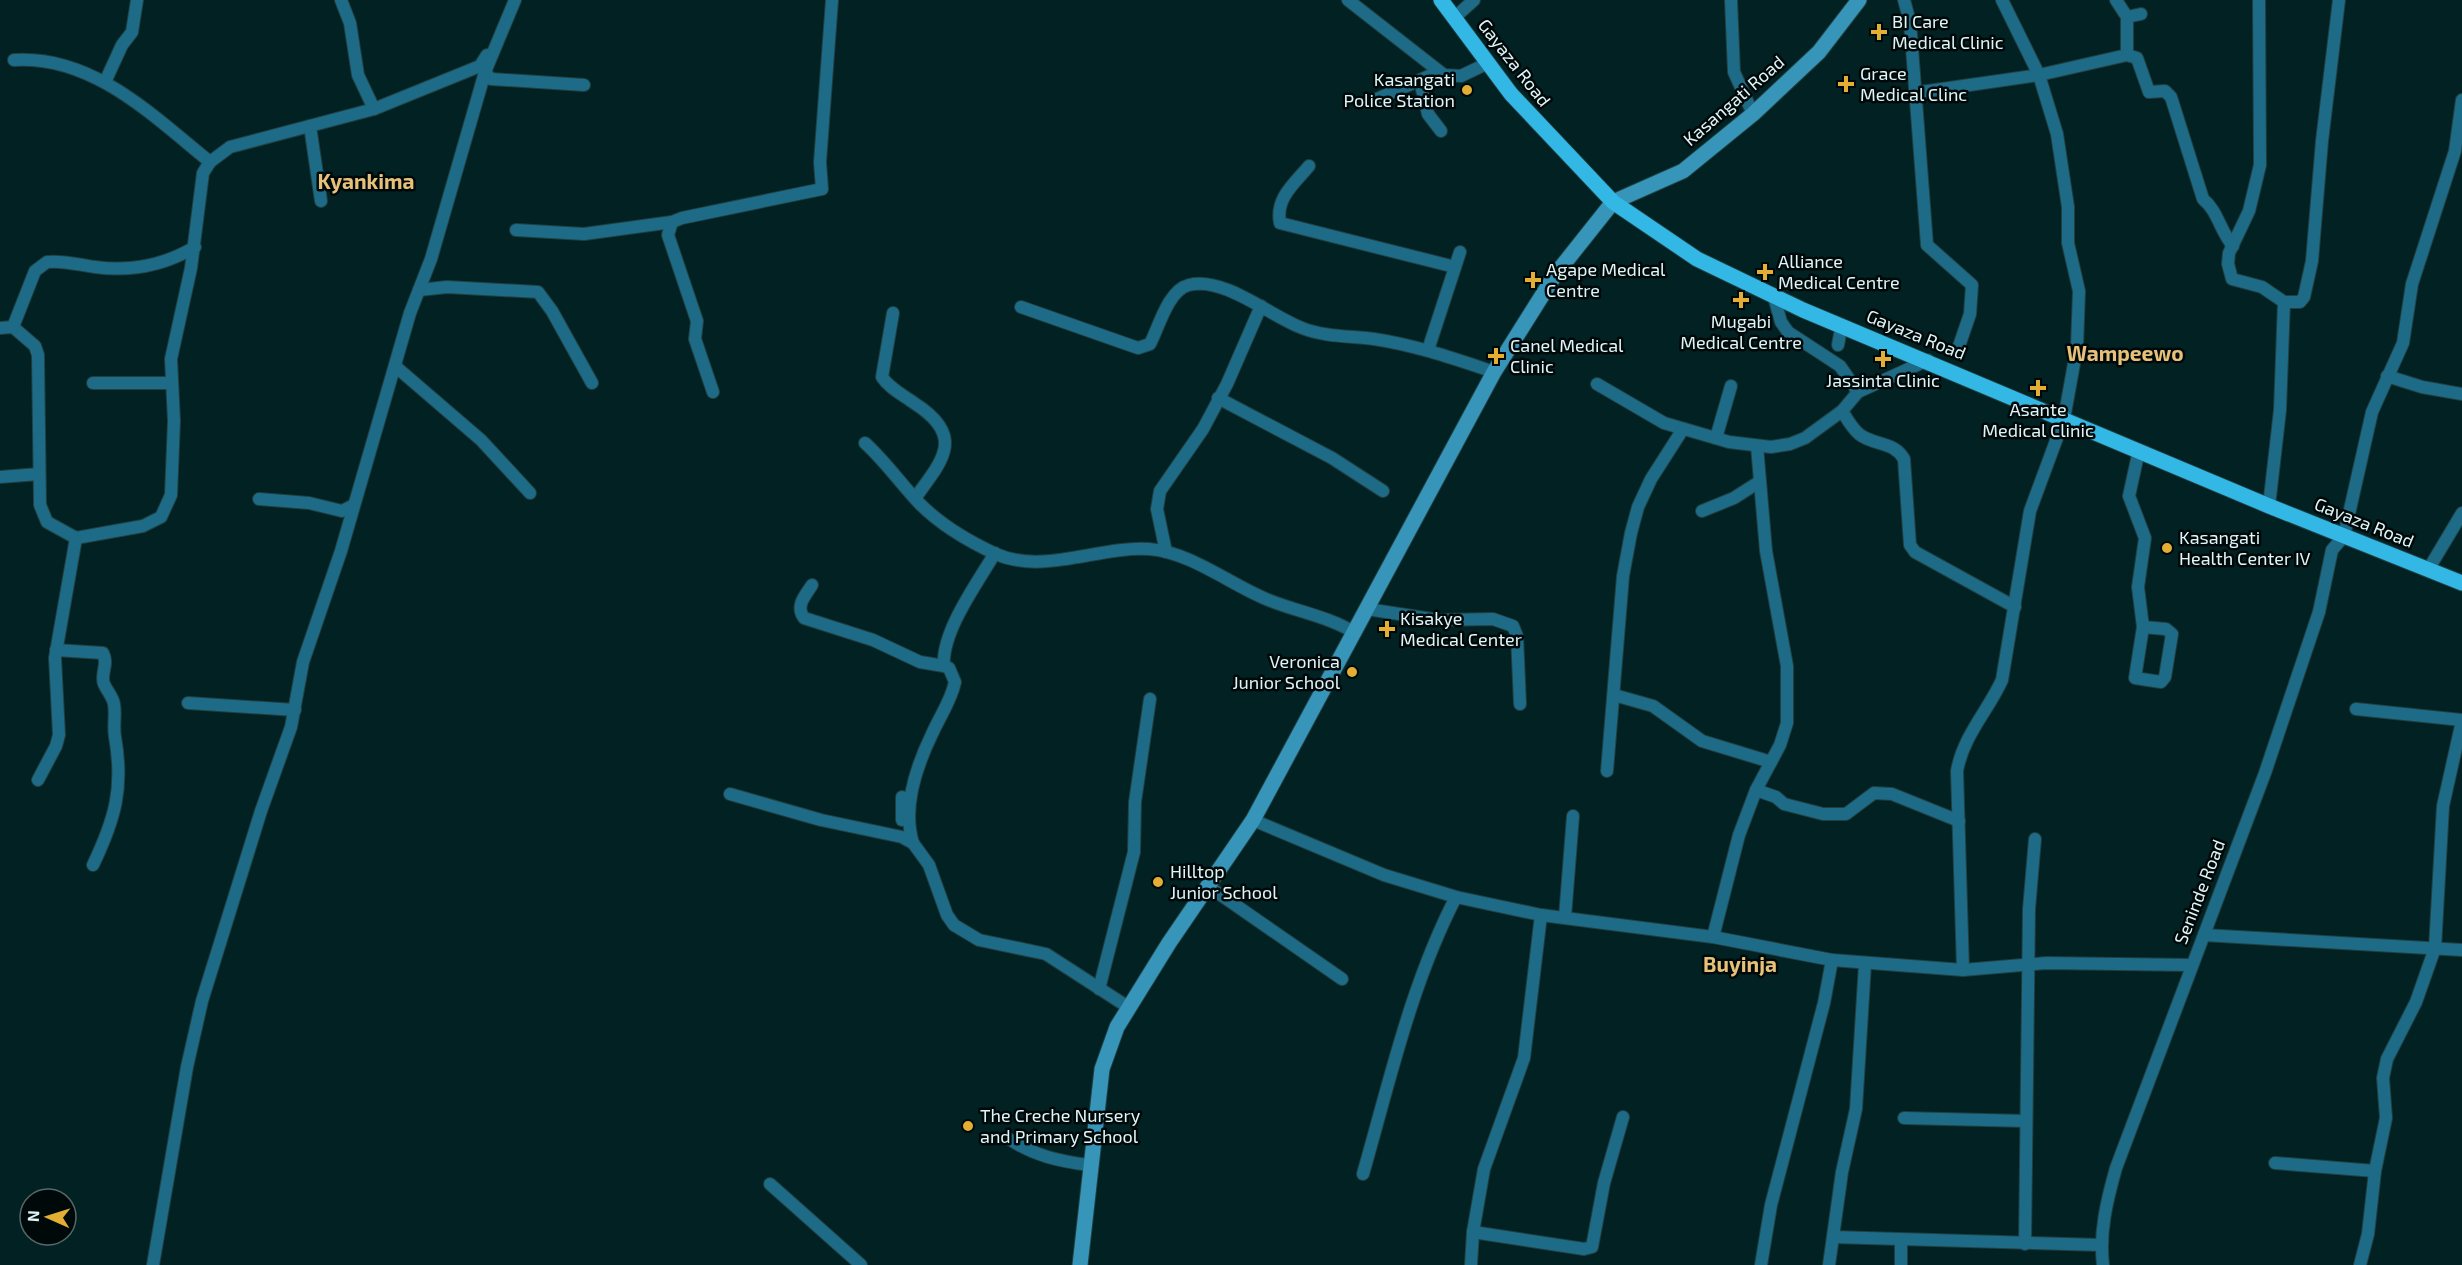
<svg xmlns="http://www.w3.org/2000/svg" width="2462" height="1265" font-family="'Exo 2',sans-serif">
	<rect width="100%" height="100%" fill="#022123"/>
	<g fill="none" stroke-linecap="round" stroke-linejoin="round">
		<g stroke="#213f41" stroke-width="14">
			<g id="street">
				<polyline points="341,0 350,23 358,75 374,109"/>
				<polyline points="1348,0 1444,75 1461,76 1488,63"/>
				<polyline points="1731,0 1734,72 1753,114"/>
				<polyline points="1904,0 1910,22 1927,245 1972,285 1970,314 1957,352"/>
				<polyline points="2116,0 2127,17"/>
				<polyline points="2259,0 2260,165 2249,211 2229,253 2228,264 2232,279 2262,287 2284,302"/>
				<polyline points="1454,18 1474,0"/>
				<polyline points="2127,55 2127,17 2141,14"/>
				<path d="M 14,60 C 93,55 153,116 210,162"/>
				<polyline points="482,69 491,79 584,85"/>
				<polyline points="1420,81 1428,114 1441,131"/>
				<polyline points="105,82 122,45 132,32 137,0"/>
				<path d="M 1914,93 L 2039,75 L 2127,55 L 2137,58 L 2149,92 L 2165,91 L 2171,97 L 2203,199 C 2218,211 2220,231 2233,246"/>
				<polyline points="1368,103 1438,72"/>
				<polyline points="310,126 321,201"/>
				<path d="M 1309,166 C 1295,183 1275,198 1280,223 L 1455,267"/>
				<polyline points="516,230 584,234 672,222"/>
				<polyline points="419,290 447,287 538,292 552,311 592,383"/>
				<polyline points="1774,297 1781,322 1788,332 1840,366 1858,392"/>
				<path d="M 1021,307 L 1138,348 L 1150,344 C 1159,327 1168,290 1189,285 C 1224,276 1270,316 1302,328 C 1325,337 1350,336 1374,339 C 1415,345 1455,359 1494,372"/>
				<path d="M 893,313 L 882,377 C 889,388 903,395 914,403 C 966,436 943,460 915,498"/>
				<polyline points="13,327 35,346 38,355 40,505 47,522 76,538 143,526 161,517 171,495 174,421 171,359 191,268 203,173 210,162 230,147 374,109 480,66 487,55"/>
				<path d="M 13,327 L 35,271 L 47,262 C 63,260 79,265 95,267 C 131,272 163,266 195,247"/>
				<polyline points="0,328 13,327"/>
				<polyline points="1838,345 1840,334"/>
				<polyline points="1428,350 1460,252"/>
				<polyline points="395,366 481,440 530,493"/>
				<polyline points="2387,376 2422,387 2462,394"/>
				<polyline points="93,383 170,383"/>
				<polyline points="1597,384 1664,423 1729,442 1771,447 1790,444 1805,438 1842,411 1858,392 1928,360"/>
				<polyline points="713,392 695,339 697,321 668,235 672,222 682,218 822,189 820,162 832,0"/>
				<polyline points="1218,398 1332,458 1383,491"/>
				<path d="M 1842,411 C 1847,419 1852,428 1859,434 C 1874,446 1894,441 1904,459 L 1910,545 L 1915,552 L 2015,607"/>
				<polyline points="1716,438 1731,386"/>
				<path d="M 865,443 C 885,461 901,484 920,504 C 940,524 970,542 996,554 C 1044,575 1099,546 1149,549 C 1190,552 1228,583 1266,599 C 1294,611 1328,616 1355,633"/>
				<polyline points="2139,450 2129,496 2145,538 2138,587 2143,627 2166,629 2172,634 2165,677 2161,682 2135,678 2143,627"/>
				<polyline points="0,477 39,474"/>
				<polyline points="259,499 309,503 342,511 354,505"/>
				<polyline points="2269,506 2280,410 2284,302 2300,302 2304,297 2312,261 2322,141 2339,0"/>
				<polyline points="1702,511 1734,498 1759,482"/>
				<polyline points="1166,552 1157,509 1160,491 1203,429 1227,384 1261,306"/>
				<polyline points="2428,570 2462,513"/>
				<path d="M 812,585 C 805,596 795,606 804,618 L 873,640 L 920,662 L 944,666"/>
				<polyline points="1367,609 1438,620 1493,619 1513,626 1517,636 1520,704"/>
				<path d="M 56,650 L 103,653 C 109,664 100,674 104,684 C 107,691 113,697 114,704 C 116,715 113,726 115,737 C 124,788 115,819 93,865"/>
				<polyline points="1614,695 1653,706 1702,741 1771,762"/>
				<polyline points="188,703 295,710"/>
				<polyline points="2356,709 2462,720"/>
				<polyline points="1607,771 1623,576 1631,533 1638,507 1651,479 1683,429"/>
				<polyline points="38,780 56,746 59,735 55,658 76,538"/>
				<polyline points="1756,790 1776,797 1784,804 1823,814 1846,814 1874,793 1892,794 1959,821"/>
				<polyline points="730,794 821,820 902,837 913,843 929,865 947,915 954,925 979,940 1046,954 1128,1007"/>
				<polyline points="902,797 902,820"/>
				<polyline points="1253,820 1384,875 1456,897 1541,915 1713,937 1832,960 1963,970 2046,963 2191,965"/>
				<path d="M 913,843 C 902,808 917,765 932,734 C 940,716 951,701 955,682 L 949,668 L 944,666 C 941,632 978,582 995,553"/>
				<polyline points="1208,886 1342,979"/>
				<polyline points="1565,917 1573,816"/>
				<polyline points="2204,935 2462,950"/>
				<polyline points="1713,937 1739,835 1756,790 1780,745 1787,723 1787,666 1766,551 1757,446"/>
				<path d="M 1963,970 L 1957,771 C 1963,736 1988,711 2002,680 L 2030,511 L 2064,419 L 2077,347 L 2079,291 L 2068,243 L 2068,207 L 2057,134 L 2039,75 L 2002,0"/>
				<polyline points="1099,989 1134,852 1135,802 1150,699"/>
				<polyline points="1904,1118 2026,1121"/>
				<path d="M 1009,1139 C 1035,1156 1059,1161 1089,1165"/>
				<polyline points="2275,1163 2375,1171"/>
				<path d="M 1363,1174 C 1390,1080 1411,984 1456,897"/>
				<polyline points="770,1184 861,1265"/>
				<polyline points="1473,1232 1584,1249 1592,1247 1604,1183 1623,1117"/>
				<polyline points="1833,1237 2101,1245"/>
				<polyline points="2025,1244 2029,909 2035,839"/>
				<polyline points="153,1265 187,1067 202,1001 261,811 291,727 303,662 341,551 410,313 431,259 485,72 515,0"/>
				<polyline points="1471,1265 1473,1232 1484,1169 1524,1058 1541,915"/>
				<polyline points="1761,1265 1771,1205 1824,1003 1832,960"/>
				<polyline points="1829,1265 1842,1172 1856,1109 1865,964"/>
				<polyline points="1901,1265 1901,1239"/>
				<path d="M 2103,1265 C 2099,1232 2107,1200 2116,1168 L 2265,773 L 2319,612 L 2332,550 L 2344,536 L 2372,412 L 2403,343 L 2412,284 L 2455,151 L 2462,100"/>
				<polyline points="2360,1265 2368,1234 2375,1171 2386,1118 2383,1078 2387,1059 2416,1002 2435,948 2443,806 2462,721"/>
			</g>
		</g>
		<g stroke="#213f41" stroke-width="17">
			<polyline id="secondary" points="1080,1265 1102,1069 1117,1027 1169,943 1253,820 1494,372 1555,275 1613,202 1683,171 1753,114 1819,52 1859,0"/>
		</g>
		<g stroke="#213f41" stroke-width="17">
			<polyline id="primary" points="1441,0 1511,94 1613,202 1697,259 1803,310 2269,506 2462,583"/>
		</g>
		<use href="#street" stroke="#1d6b86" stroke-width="12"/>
		<use href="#secondary" stroke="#3695b8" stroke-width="15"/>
		<use href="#primary" stroke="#33b8e5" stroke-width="15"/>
	</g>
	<g fill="#e4ae35" stroke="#00090a" stroke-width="2">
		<path d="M1876 23h6v6h6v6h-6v6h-6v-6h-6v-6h6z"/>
		<path d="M1843 75h6v6h6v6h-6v6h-6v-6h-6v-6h6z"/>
		<circle cx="1467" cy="90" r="6"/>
		<path d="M1762 263h6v6h6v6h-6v6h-6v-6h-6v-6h6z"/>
		<path d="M1530 271h6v6h6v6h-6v6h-6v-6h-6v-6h6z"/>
		<path d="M1738 291h6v6h6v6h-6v6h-6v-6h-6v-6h6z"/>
		<path d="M1493 347h6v6h6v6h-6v6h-6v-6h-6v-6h6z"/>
		<path d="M1880 350h6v6h6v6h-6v6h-6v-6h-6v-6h6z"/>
		<path d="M2035 379h6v6h6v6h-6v6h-6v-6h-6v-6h6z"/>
		<circle cx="2167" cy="548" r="6"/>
		<path d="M1384 620h6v6h6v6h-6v6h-6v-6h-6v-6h6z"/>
		<circle cx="1352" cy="672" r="6"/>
		<circle cx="1158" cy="882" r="6"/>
		<circle cx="968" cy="1126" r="6"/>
	</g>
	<g text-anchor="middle" stroke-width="5" stroke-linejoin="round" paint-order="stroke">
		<g font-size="18" fill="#e0f5f7" stroke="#00090a" text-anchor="start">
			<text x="1892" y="28">BI Care<tspan x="1892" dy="21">Medical Clinic</tspan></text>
			<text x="1860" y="80">Grace<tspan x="1860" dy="21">Medical Clinc</tspan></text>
			<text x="1455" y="86" text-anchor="end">Kasangati<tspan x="1455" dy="21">Police Station</tspan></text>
			<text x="1778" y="268">Alliance<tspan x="1778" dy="21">Medical Centre</tspan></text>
			<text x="1546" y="276">Agape Medical<tspan x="1546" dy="21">Centre</tspan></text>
			<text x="1741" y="328" text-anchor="middle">Mugabi<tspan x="1741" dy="21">Medical Centre</tspan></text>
			<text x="1510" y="352">Canel Medical<tspan x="1510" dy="21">Clinic</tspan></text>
			<text x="1883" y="387" text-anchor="middle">Jassinta Clinic</text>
			<text x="2038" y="416" text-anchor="middle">Asante<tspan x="2038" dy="21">Medical Clinic</tspan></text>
			<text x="2179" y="544">Kasangati<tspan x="2179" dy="21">Health Center IV</tspan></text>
			<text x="1400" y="625">Kisakye<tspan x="1400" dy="21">Medical Center</tspan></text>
			<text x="1340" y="668" text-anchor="end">Veronica<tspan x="1340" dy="21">Junior School</tspan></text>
			<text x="1170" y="878">Hilltop<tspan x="1170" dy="21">Junior School</tspan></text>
			<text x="980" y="1122">The Creche Nursery<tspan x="980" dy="21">and Primary School</tspan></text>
		</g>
		<g font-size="18" fill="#e0f5f7" stroke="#00090a">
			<text transform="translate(1514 63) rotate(52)" y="6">Gayaza Road</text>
			<text transform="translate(1734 101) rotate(-41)" y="6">Kasangati Road</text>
			<text transform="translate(1916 335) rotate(22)" y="6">Gayaza Road</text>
			<text transform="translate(2364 523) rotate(22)" y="6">Gayaza Road</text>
			<text transform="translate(2200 892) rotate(-69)" y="6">Seninde Road</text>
		</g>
		<g font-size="21" font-weight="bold" fill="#e7c179" stroke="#00090a">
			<text x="366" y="189">Kyankima</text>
			<text x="2125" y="361">Wampeewo</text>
			<text x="1740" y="972">Buyinja</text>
		</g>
	</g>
	<g transform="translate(48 1217) rotate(273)"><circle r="28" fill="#00090a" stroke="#5a6769" stroke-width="1.5"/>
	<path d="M0-4.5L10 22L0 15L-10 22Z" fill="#e4ae35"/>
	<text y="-9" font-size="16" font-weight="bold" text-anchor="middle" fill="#e0f5f7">N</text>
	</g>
</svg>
